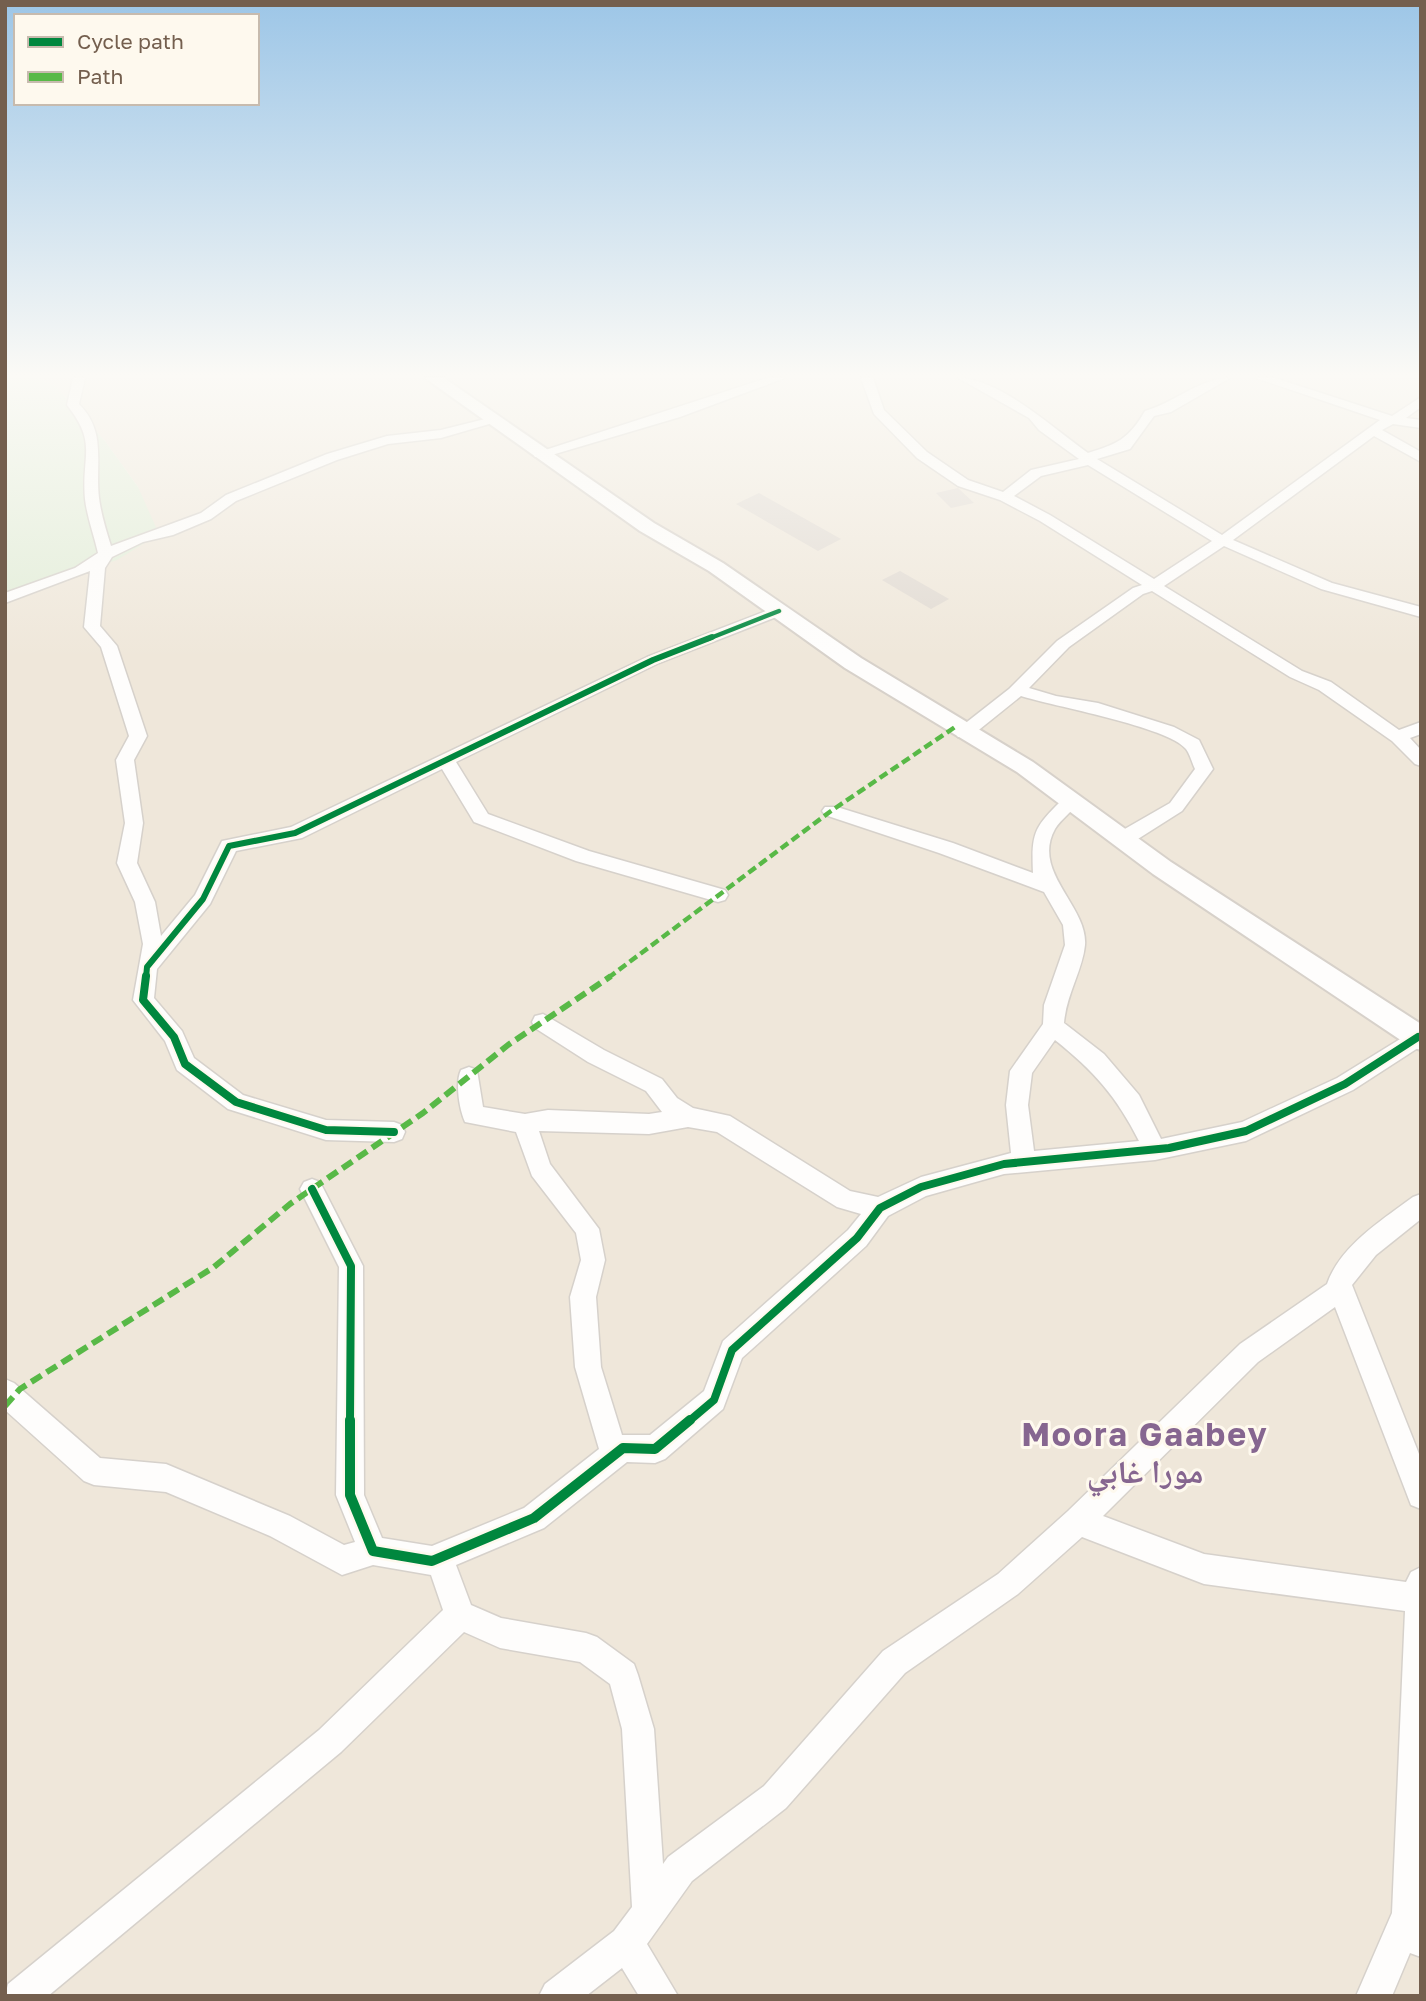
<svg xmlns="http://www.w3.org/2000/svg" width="1426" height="2001" font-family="'Golos Text','Noto Naskh Arabic',sans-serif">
	<rect width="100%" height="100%" fill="#f7f4ec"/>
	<polygon fill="#efe7da" points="37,378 1421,378 1421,1996 5,1996 5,601 138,487 105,441 54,385"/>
	<polygon fill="#e2edd8" points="5,378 37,378 54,385 105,441 138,487 159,534 117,560 53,580 5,601"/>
	<g fill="#e1dad2">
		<polygon points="958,488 974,503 951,508 936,493"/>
		<polygon points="759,493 841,539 818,551 736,504"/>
		<polygon points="900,571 949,599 931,609 882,580"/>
	</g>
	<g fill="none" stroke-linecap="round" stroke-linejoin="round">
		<g stroke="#d6d1cb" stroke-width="3">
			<g id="minor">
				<path d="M 73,378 L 85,378 L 79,404 C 107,432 95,463 99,498 C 101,514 106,530 111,546 L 201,513 L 226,495 L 327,454 L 387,436 L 441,430 L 497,416 L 503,420 L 441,438 L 388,444 L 337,460 L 236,501 L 211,519 L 173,535 L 143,542 L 112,557 L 105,568 L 100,626 L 117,646 L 147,736 L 134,760 L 143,823 L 137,863 L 155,902 L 161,936 L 195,895 L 222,841 L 291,827 L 647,657 L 779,606 L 787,611 L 784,614 L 659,663 L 456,762 L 488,814 L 589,851 L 725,890 L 728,895 L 725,900 L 718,902 L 576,861 L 474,822 L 442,769 L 302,838 L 236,851 L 210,904 L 157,969 L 154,998 L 182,1031 L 194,1058 L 243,1095 L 326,1120 L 394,1122 L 402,1125 L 405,1132 L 402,1139 L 394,1142 L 326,1140 L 228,1109 L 177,1070 L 165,1041 L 133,1000 L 143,944 L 135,902 L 117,863 L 125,823 L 116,760 L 129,736 L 101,647 L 84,627 L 90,571 L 5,603 L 5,593 L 75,568 L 98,553 C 94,535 87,517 85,499 C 81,455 98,444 67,405 Z"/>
				<polygon points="767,378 785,378 680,417 545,457 535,457 533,454"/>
				<path d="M 861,378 L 873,378 L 884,410 L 927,452 L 968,480 L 1003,492 L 1031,470 L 1079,459 L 1039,430 L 1029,418 L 958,378 C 1000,378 1054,429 1088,453 C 1117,444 1129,439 1145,411 C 1174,403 1200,378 1230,378 L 1171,412 L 1154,416 L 1130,449 L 1097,459 L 1222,535 L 1380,420 L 1256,378 L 1275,378 L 1392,416 L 1421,397 L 1421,407 L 1406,418 L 1421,420 L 1421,428 L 1393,424 L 1382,430 L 1421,452 L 1421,462 L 1374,436 L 1233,540 L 1332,583 L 1421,607 L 1421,617 L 1321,589 L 1224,546 L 1164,586 L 1302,671 L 1331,682 L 1399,730 L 1421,722 L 1421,734 L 1410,738 L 1421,750 L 1421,766 L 1415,764 L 1392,741 L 1319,690 L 1290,677 L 1152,591 L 1143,594 L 1069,647 L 1029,688 L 1056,696 L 1098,703 L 1174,727 L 1199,740 L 1213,769 L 1182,811 L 1130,844 L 1116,844 L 1114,839 L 1116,834 L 1170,803 L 1195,769 C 1192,763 1190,754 1186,749 C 1169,727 1052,706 1021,696 L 970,737 L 958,737 L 955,733 L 958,729 L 1009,689 L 1057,641 L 1133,588 L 1142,585 L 1040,521 L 1000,500 L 958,486 L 917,458 L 874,414 ZM 1088,465 L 1212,541 L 1154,579 L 1050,515 L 1014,496 L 1041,476 Z"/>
				<path d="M 1071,795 L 1080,801 C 1073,811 1061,819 1055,829 C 1031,872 1088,906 1085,945 C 1083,969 1066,995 1064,1023 L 1104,1054 L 1139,1095 L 1161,1139 L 1242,1122 L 1337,1078 L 1418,1028 L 1421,1029 L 1421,1046 L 1353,1090 L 1246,1141 L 1155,1160 L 1004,1174 L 926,1196 L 888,1216 L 866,1246 L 742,1358 L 723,1409 L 665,1459 L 655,1463 L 627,1462 L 544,1528 L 456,1565 L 471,1605 L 501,1618 L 586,1633 L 597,1637 L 634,1664 L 638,1675 L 654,1729 L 663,1864 L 668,1857 L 764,1786 L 883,1651 L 998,1574 L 1068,1511 L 1240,1344 L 1327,1284 C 1340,1246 1382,1220 1413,1197 L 1421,1194 L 1421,1219 L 1376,1255 L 1352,1285 L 1421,1459 L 1421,1509 L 1411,1505 L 1335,1307 L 1258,1362 L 1103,1516 L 1204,1554 L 1406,1582 L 1411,1572 L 1421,1567 L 1421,1957 L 1410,1953 L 1392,1996 L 1356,1996 L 1392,1913 L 1405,1611 L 1204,1584 L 1082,1537 L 1018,1594 L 905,1673 L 786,1808 L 692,1881 L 647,1944 L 678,1996 L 639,1996 L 622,1968 L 586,1996 L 539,1996 L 545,1984 L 614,1931 L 632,1907 L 622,1729 L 610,1684 L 580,1662 L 500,1648 L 464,1632 L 341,1752 L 48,1996 L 5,1996 L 8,1984 L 319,1730 L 443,1610 L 431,1575 L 373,1565 L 342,1575 L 270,1536 L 166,1492 L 94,1485 L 84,1481 L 5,1410 L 5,1379 L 14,1383 L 100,1458 L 166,1464 L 290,1516 L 344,1545 L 355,1542 L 336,1495 L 339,1267 L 300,1189 L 304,1182 L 312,1179 L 320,1182 L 363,1266 L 364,1495 L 382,1538 L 432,1546 L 524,1508 L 599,1449 L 575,1367 L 570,1297 L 581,1260 L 576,1233 L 532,1176 L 516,1132 L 465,1122 C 459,1109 455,1082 461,1070 L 469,1067 L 477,1070 L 483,1107 L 525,1114 L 548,1110 L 649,1114 L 662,1112 L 646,1091 L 588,1062 L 535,1028 L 532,1022 L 535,1016 L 543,1014 L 604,1050 L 662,1079 L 677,1098 L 693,1108 L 730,1116 L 850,1191 L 878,1197 L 921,1177 L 1011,1153 L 1006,1105 L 1010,1071 L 1043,1024 L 1044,1005 L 1065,945 L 1063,925 L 1044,892 L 939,853 L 825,815 L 822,811 L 825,807 L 837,807 L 953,843 L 1033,873 C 1031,830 1035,827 1065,797 ZM 1055,1040 C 1093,1070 1117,1097 1139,1141 L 1034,1151 L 1028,1105 L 1032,1073 ZM 688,1127 L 717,1132 L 837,1207 L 861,1214 L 848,1230 L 723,1341 L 704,1391 L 650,1435 L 622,1435 L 601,1367 L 596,1297 L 605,1260 L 599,1229 L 550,1164 L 539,1131 L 649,1134 Z"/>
			</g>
		</g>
		<g stroke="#d7d1ca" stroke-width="4">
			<polygon id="secondary" points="425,378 444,378 654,523 723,563 861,658 1033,762 1171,862 1421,1024 1421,1050 1411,1047 1153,874 1017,772 845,668 709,571 640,531"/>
		</g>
		<use href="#minor" fill="#fefdfc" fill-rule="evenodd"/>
		<use href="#secondary" fill="#fefdfc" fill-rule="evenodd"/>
		<polyline stroke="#58b947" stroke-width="4.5" stroke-dasharray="9 4.5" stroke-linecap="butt" points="608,978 831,811 955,727"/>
		<polyline stroke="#58b947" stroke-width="6" stroke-dasharray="12 6" stroke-linecap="butt" points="5,1406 20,1389 214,1267 290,1204 423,1113 508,1045 611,976"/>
		<g stroke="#fef9ee" stroke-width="7">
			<polyline id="cycleway-far3" points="708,639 779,611"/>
		</g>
		<g stroke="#fef9ee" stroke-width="10">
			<polyline id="cycleway-far2" points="146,978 147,967 203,899 229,846 295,833 653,660 712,637"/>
		</g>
		<g stroke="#fef9ee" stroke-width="12">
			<g id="cycleway-far1">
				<polyline points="146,976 143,1000 174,1037 185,1064 236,1102 326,1130 394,1132"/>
				<polyline points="312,1189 351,1266 350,1422"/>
				<polyline points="688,1422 714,1400 732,1350 857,1238 880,1208 921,1187 1004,1164 1169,1148 1246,1131 1345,1084 1418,1037"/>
			</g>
		</g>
		<g stroke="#fef9ee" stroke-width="15">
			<polyline id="cycleway" points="350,1420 350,1495 373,1551 432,1561 534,1518 623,1448 655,1449 690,1420"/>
		</g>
		<use href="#cycleway-far3" stroke="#00873e" stroke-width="4.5"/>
		<use href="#cycleway-far2" stroke="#00873e" stroke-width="6"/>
		<use href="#cycleway-far1" stroke="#00873e" stroke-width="8"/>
		<use href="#cycleway" stroke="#00873e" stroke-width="10"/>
	</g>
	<linearGradient id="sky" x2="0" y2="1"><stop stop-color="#9dc6e7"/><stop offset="0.57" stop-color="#fbfaf6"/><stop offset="1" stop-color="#fbfaf6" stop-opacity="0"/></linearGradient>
	<rect width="1426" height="658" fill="url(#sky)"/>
	<g text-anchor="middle" stroke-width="6" stroke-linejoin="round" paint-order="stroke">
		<g font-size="32" font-weight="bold" letter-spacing="2" fill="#866690" stroke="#fef9ee">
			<text x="1145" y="1446">Moora Gaabey<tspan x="1145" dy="37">مورا غابي</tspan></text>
		</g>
	</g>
	<rect width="1426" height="2001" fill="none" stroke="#745f4e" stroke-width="14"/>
	<rect x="14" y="14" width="245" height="91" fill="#fef9ee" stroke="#c7bbae" stroke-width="2"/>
	<rect x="28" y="37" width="35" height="10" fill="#00873e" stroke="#c7bbae" stroke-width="2"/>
	<text x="77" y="49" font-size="21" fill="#745f4e">Cycle path</text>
	<rect x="28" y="72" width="35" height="10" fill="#58b947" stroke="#c7bbae" stroke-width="2"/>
	<text x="77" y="84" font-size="21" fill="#745f4e">Path</text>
</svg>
